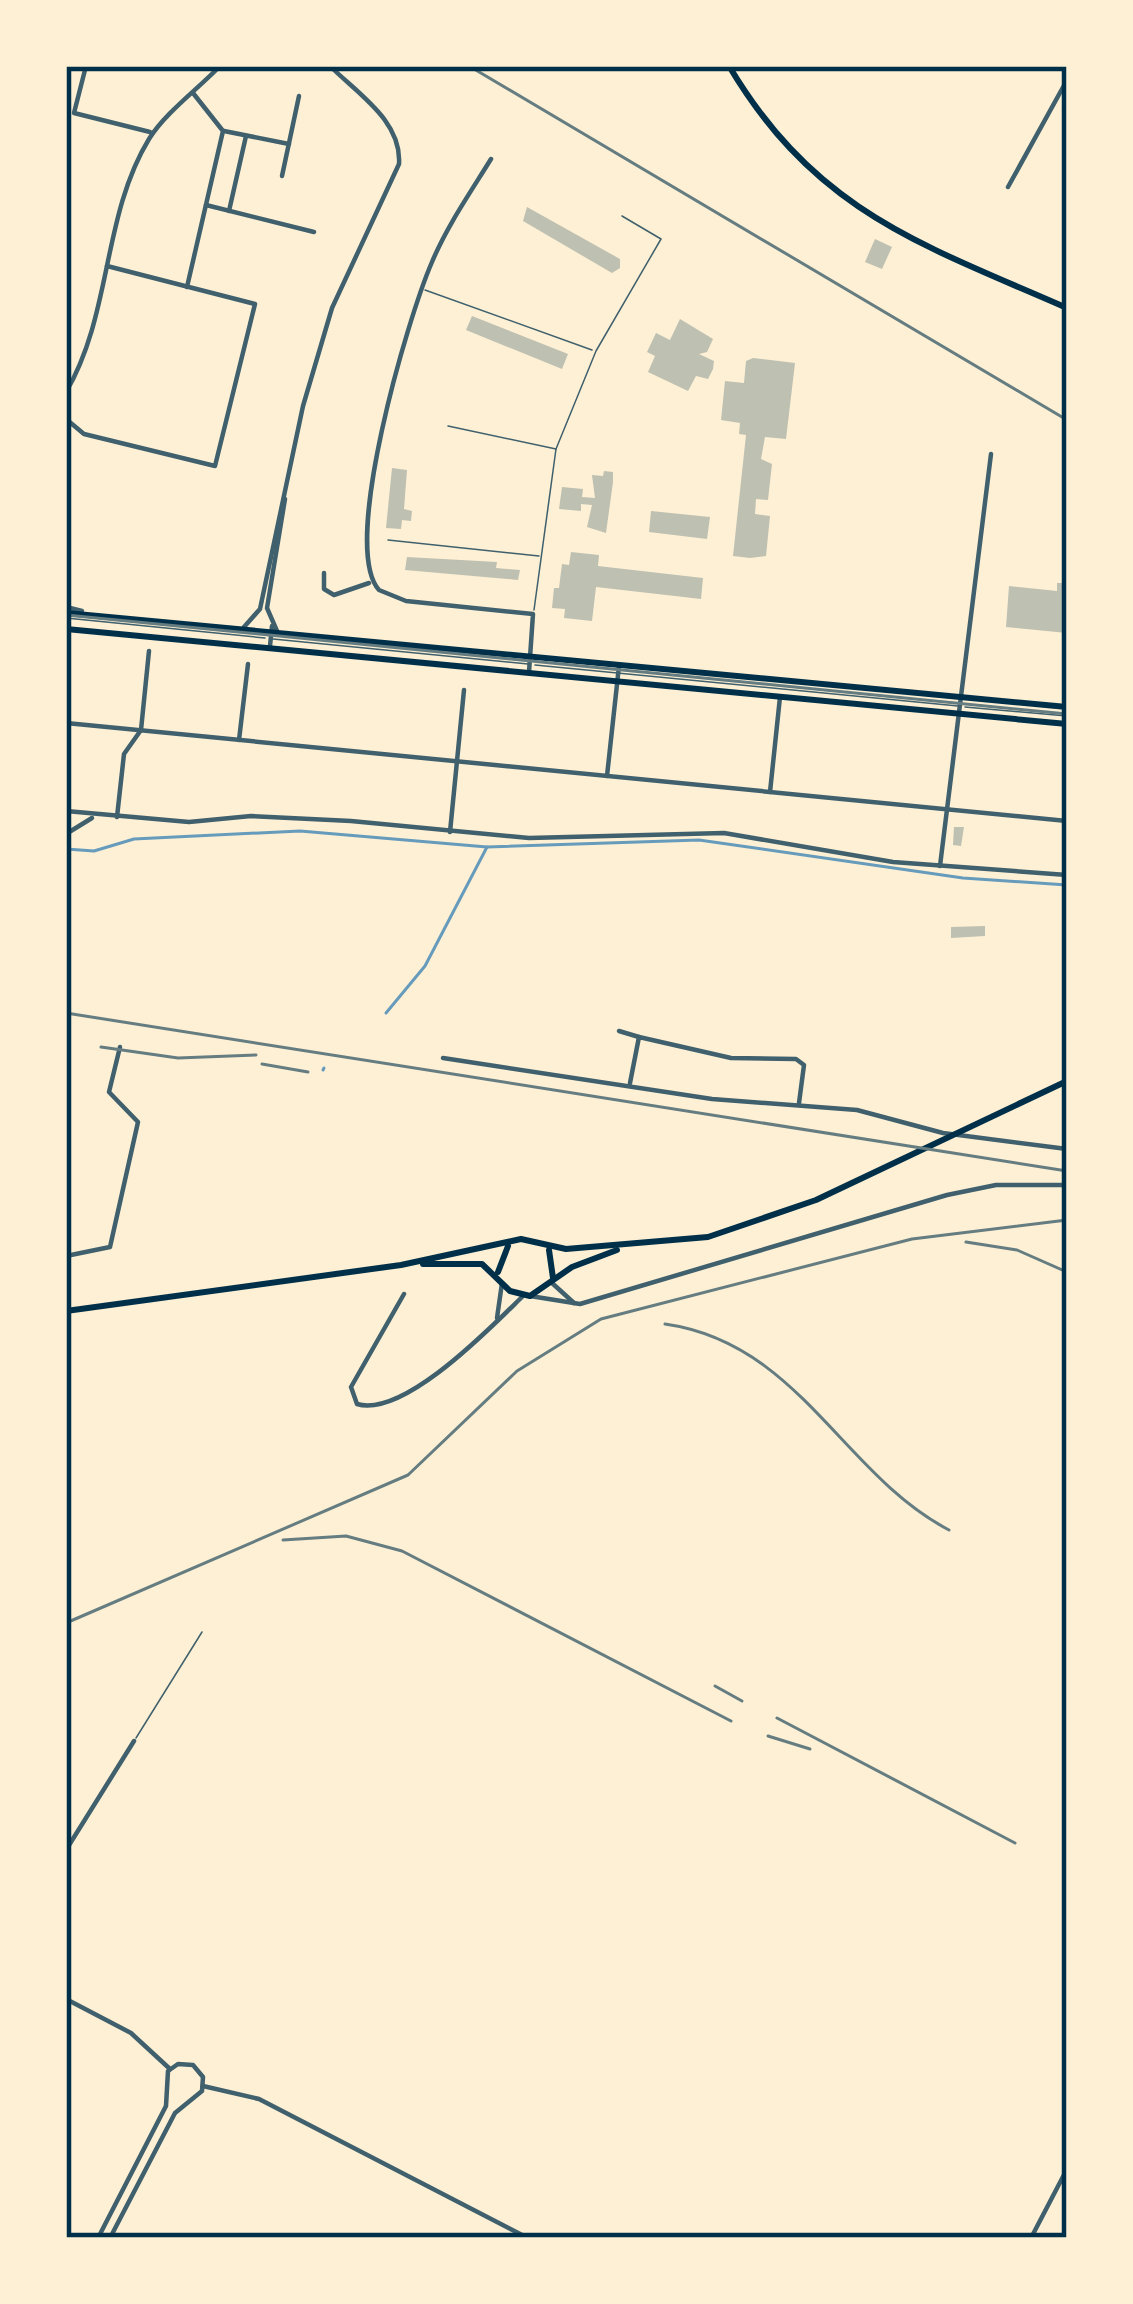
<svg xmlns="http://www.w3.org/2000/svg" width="1133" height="2304" font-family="'Public Sans',sans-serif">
	<rect width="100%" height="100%" fill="#fdf0d5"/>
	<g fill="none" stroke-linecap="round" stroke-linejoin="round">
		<g stroke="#669bbc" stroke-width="3">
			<polyline points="66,849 94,851 134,839 300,831 487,847 699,840 963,878 1067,885"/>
			<polyline points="386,1013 425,966 487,847"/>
			<polyline points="323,1070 324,1068"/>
		</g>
	</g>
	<g fill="#bec0b2">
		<polygon points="527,207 620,259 620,268 612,273 523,221"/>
		<polygon points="875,239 892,247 882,269 865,262"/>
		<polygon points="472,316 568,354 562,369 466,330"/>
		<polygon points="680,319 713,339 707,352 699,354 714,361 713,369 708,379 696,376 688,391 648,372 655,356 647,352 656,333 670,340"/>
		<polygon points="753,358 795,363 786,439 765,437 761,459 772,464 768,500 756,499 755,514 770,516 766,556 750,558 733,556 746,435 739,434 740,423 721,420 725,381 744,383 746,361"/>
		<polygon points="392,468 407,470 404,509 412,511 411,521 402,520 401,529 386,528"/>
		<polygon points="604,471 613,472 613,482 606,533 587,527 592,505 581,504 581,511 559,509 562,487 583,489 582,497 595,498 592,475 603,476"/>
		<polygon points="651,511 710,517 707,539 649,532"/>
		<polygon points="571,552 599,555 598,566 703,578 701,599 596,587 592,621 564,618 565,609 552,608 554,588 559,588 562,564 569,565"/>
		<polygon points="407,557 497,562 496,568 520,570 518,580 405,570"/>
		<polygon points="1057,583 1067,583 1067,633 1006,627 1009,586 1057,591"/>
		<polygon points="954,827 964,827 961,846 953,845"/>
		<polygon points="985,926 985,936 951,938 951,927"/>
	</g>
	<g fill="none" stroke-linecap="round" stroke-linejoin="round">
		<g stroke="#3f606c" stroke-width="1.5">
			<polyline points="425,290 592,350"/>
			<polyline points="448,426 556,449"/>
			<polyline points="388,540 539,556"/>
			<polyline points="534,610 556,449 596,351 661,239 622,216"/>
			<polyline points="66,618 265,638"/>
			<polyline points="273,639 528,664"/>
			<polyline points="535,665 958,706"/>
			<polyline points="965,707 1067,716"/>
			<polyline points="136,1738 202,1632"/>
		</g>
		<g stroke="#3f606c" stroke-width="4.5">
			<polyline points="86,66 74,113 150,132"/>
			<polyline points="224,131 289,144"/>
			<path d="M 491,159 C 470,193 447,226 432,262 C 408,317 340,547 379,590 L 406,601 L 533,614 L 529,672"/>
			<polyline points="282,176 299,96"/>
			<polyline points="1008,187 1067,80"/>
			<polyline points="206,205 314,232"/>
			<polyline points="229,211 246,136"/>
			<polyline points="187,287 223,131 193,93"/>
			<path d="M 66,392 C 112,314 102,216 149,139 C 166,112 198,89 220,66"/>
			<polyline points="66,419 84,434 215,466 255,304 107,266"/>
			<polyline points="324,573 324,589 334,595 369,583"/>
			<polyline points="270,646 272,626"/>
			<polyline points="66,723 1067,821"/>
			<polyline points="239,740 248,664"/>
			<polyline points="607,776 619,666"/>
			<polyline points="770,792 780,697"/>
			<polyline points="66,811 189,822 251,816 351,821 529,838 724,833 893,862 1067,875"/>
			<polyline points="117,817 124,754 141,730 149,651"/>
			<polyline points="450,832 464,690"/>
			<polyline points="66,834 92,818"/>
			<polyline points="940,866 991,454"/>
			<polyline points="619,1031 639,1037"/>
			<polyline points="443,1058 712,1099 857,1110 943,1133 1067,1149"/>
			<polyline points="630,1083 639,1037 731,1058 796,1059 804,1065 799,1103"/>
			<polyline points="66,1256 110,1247 138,1122 109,1092 120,1047"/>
			<polyline points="552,1283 574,1303"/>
			<path d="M 404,1294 L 351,1387 L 357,1404 C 404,1418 491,1327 523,1296"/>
			<polyline points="530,1296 580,1304 947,1195 996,1185 1067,1185"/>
			<polyline points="497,1318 502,1283"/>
			<polyline points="66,1850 134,1741"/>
			<polyline points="66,1999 131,2033 170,2069"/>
			<polyline points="203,2086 259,2099 528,2238"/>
			<polyline points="98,2238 166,2106 168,2071 178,2064 193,2065 203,2077 202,2091 175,2113 110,2238"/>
			<polyline points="1031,2238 1067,2169"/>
		</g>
		<g stroke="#3f606c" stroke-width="4.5">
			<polyline points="66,607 82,611"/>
			<path d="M 244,627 L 260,609 L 303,406 L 332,308 L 399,164 C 402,121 358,94 330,66"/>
			<polyline points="277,631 267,608 285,499"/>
		</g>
		<g stroke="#003049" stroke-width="6">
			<path d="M 729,66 C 816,212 921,244 1067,308"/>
			<polyline points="66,613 1067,707"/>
			<polyline points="66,629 1067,724"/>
		</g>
		<g stroke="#003049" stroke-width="6">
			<polyline points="549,1250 553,1278"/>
			<polyline points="423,1264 482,1264 510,1291 530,1296 572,1267 617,1250"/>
			<polyline points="498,1272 508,1246"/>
			<polyline points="66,1311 401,1265 521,1239 566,1249 708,1237 816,1200 1067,1081"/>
		</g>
		<polyline stroke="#657d81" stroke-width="3" points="66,615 1067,714"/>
		<g stroke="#657d81" stroke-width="3">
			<polyline points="469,66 1067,420"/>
			<polyline points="66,1013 1067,1171"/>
			<polyline points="101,1047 178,1058 256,1055"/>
			<polyline points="262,1064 308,1072"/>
			<polyline points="966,1242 1017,1250 1067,1272"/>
			<path d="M 665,1324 C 799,1343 842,1474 949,1530"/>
			<polyline points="283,1540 346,1536 402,1551 731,1721"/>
			<polyline points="66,1623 408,1475 517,1371 601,1319 912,1239 1067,1220"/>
			<polyline points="715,1686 742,1701"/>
			<polyline points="777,1718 1015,1843"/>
			<polyline points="768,1736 810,1749"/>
		</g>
	</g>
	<rect width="1133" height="2304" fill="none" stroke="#fdf0d5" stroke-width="138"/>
	<rect x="69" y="69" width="995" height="2166" fill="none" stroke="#003049" stroke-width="4.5"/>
</svg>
